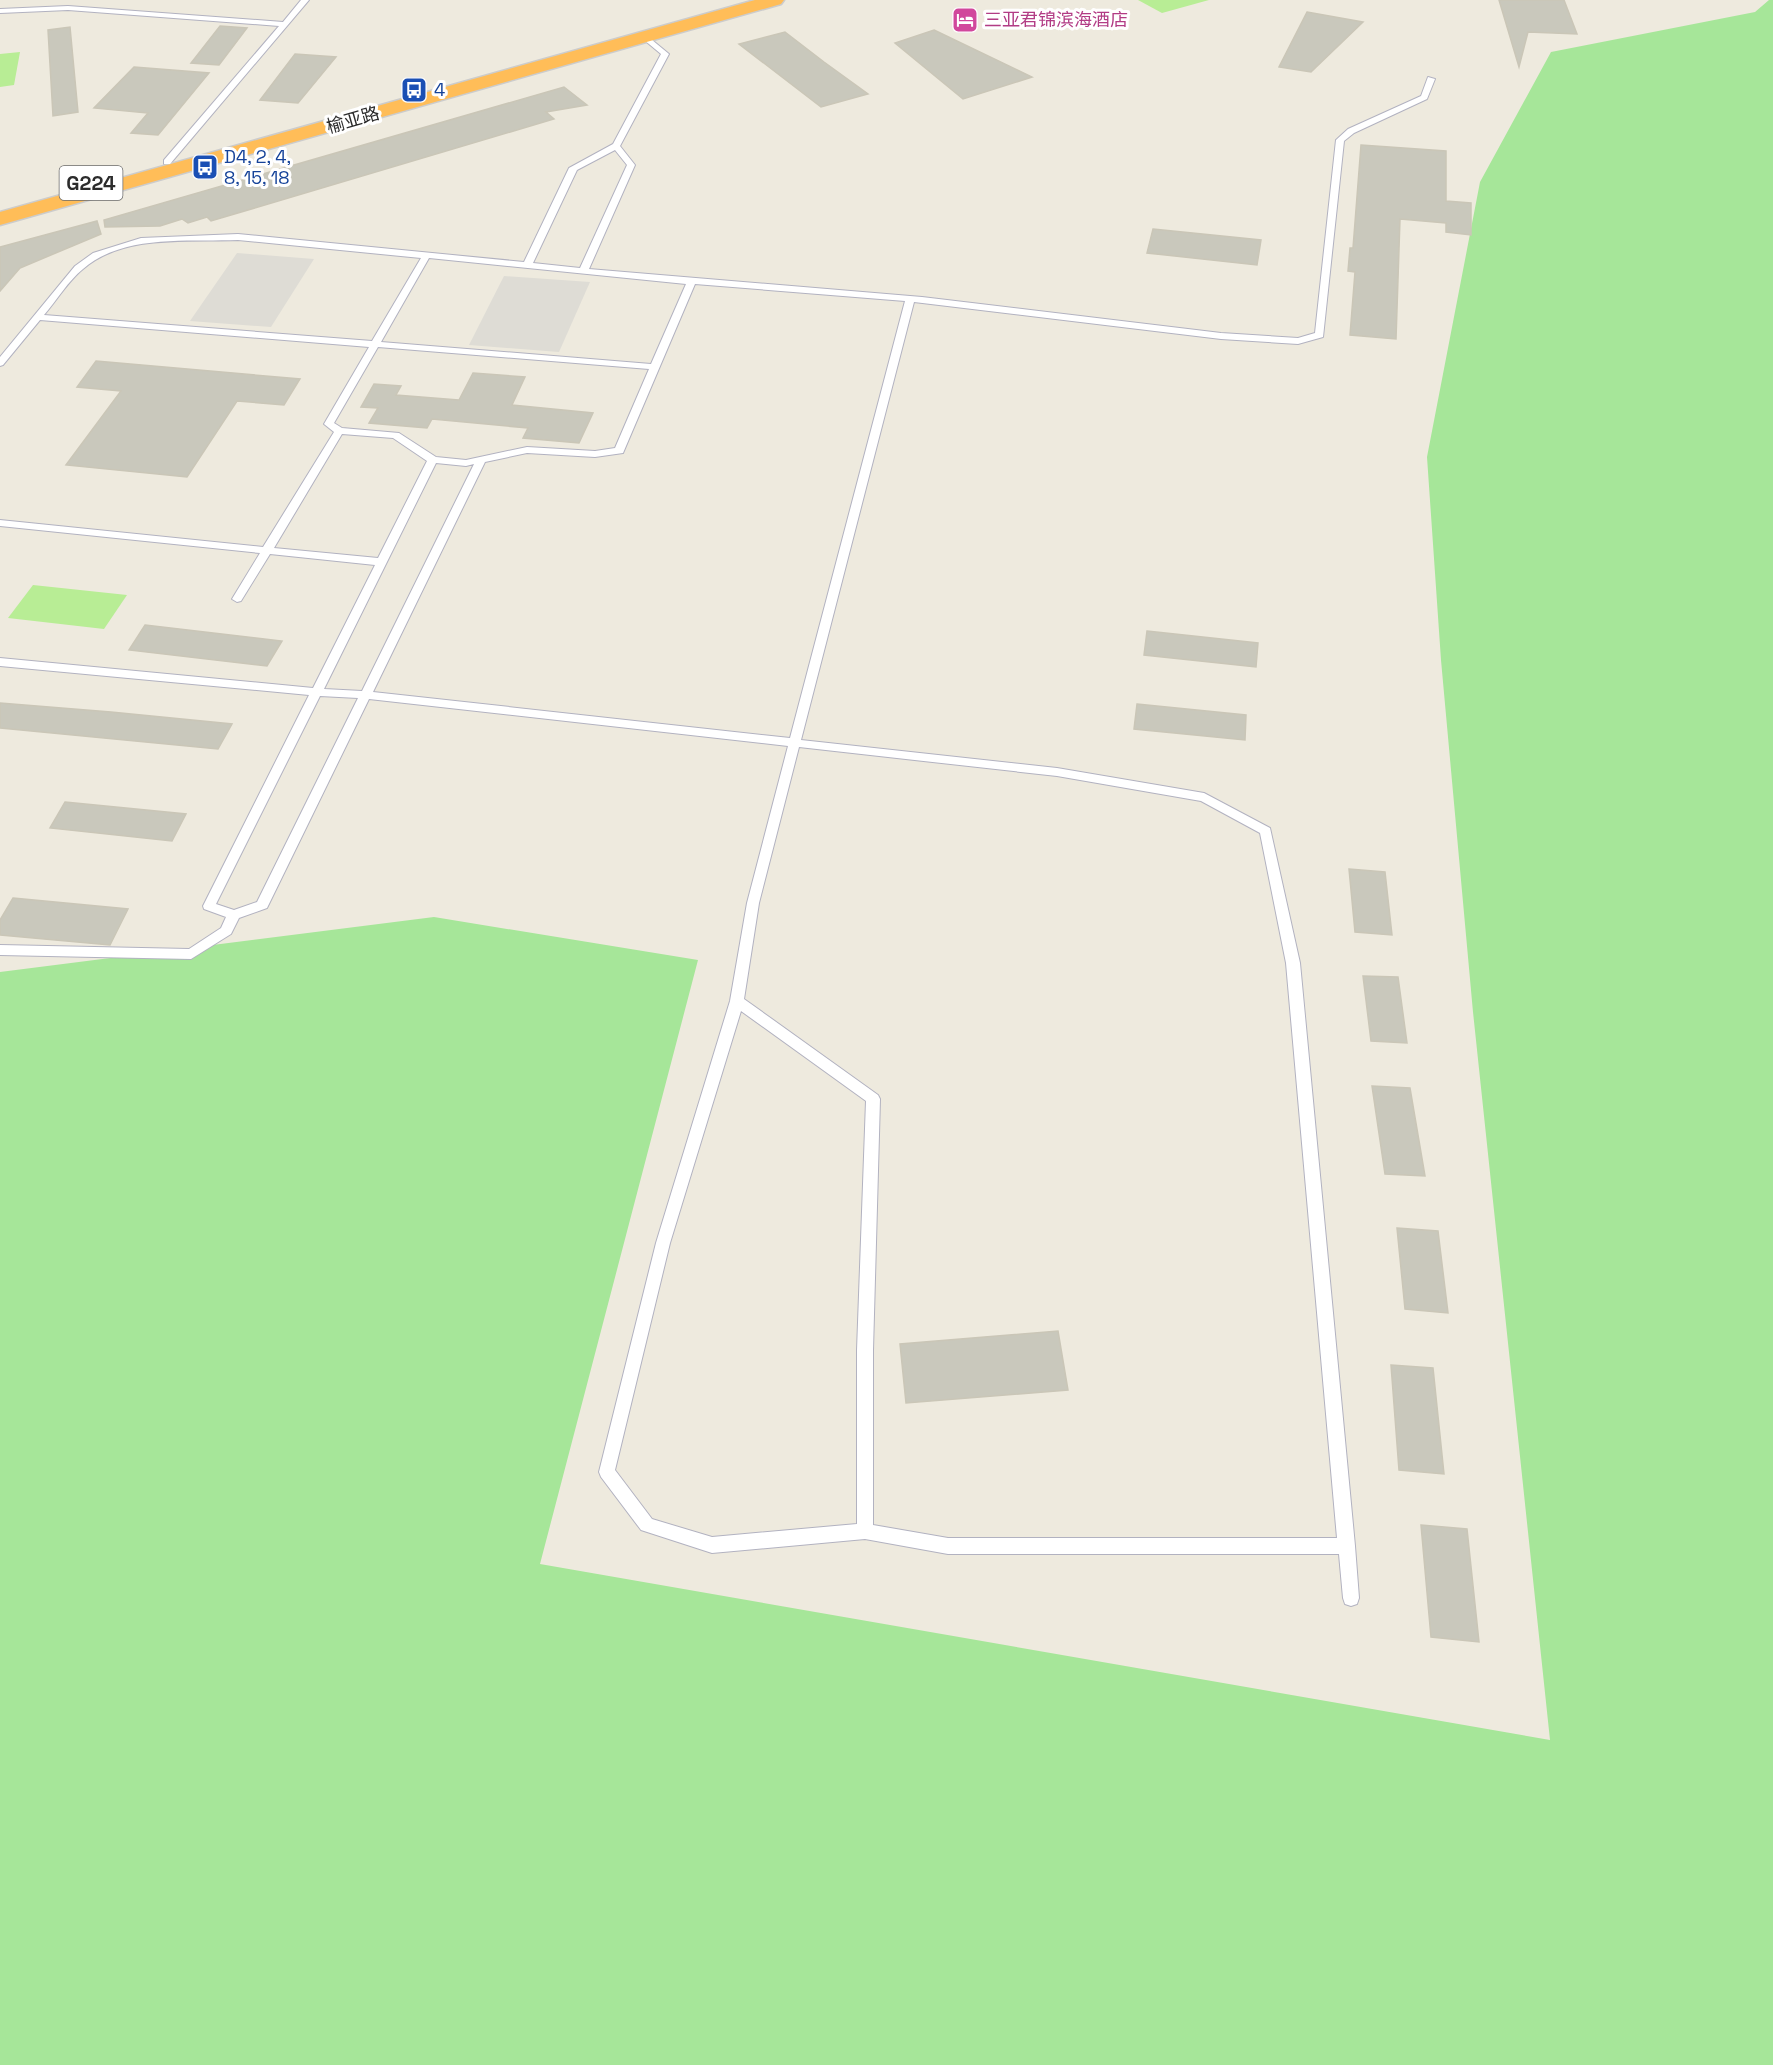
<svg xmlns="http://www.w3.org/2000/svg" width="1773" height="2065" font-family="'Space Grotesk','Noto Sans SC',sans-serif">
	<rect width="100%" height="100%" fill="#eeeade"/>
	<polygon fill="#a6e699" points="1769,0 1773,0 1773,2065 0,2065 0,972 434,917 698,960 540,1564 1550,1740 1473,1012 1441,660 1427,457 1480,182 1551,52 1755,12"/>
	<g fill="#b8ed95">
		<polygon points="1138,0 1209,0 1162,13"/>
		<polygon points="20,52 14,85 0,87 0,54"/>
		<polygon points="33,585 127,595 104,629 8,618"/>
	</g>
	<g fill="#dedcd5">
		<polygon points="237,253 314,259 271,327 190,321"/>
		<polygon points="504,276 590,282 559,352 469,345"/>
	</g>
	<g fill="#c9c8bc" stroke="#cac6b7" stroke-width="1.5">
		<polygon points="1499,0 1564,0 1577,34 1528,32 1519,67"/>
		<polygon points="1307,12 1363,22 1311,72 1279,67"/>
		<polygon points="220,26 247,28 219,65 191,63"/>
		<polygon points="70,27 78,112 53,116 48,30"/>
		<polygon points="934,30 1032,77 963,99 895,43"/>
		<polygon points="785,32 824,62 868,94 821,107 739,44"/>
		<polygon points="295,54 336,57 298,103 260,100"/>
		<polygon points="134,67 209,73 158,135 131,133 148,113 94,108"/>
		<polygon points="564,87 587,105 546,112 554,119 211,221 207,217 188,223 182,219 160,226 105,227 104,220"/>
		<polygon points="1361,145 1446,151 1446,201 1471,203 1471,235 1446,232 1446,223 1400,219 1396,339 1350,335 1355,272 1348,271 1350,248 1353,248"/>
		<polygon points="97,221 101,234 20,268 0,291 0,247"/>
		<polygon points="1153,229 1261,240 1257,265 1147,253"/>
		<polygon points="96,361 300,379 284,405 237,401 187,477 66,465 121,391 77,387"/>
		<polygon points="473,373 525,377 512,405 593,413 579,443 523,438 528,428 432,419 427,428 369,423 378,408 361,407 374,384 401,386 396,395 459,400"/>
		<polygon points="145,625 282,641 267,666 129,650"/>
		<polygon points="1147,631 1258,643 1256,667 1144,655"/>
		<polygon points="0,703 111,712 232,724 218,749 0,728"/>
		<polygon points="1137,704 1246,715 1245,740 1134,729"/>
		<polygon points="65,802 186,814 172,841 50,828"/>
		<polygon points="1349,869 1385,872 1392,935 1355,932"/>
		<polygon points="13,898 128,909 110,945 0,935 0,920"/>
		<polygon points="1363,976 1398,977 1407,1043 1371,1041"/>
		<polygon points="1372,1086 1410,1088 1425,1176 1385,1174"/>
		<polygon points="1397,1228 1438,1231 1448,1313 1405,1309"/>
		<polygon points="1058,1331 1068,1390 906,1403 900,1344"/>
		<polygon points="1391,1365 1433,1368 1444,1474 1399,1470"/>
		<polygon points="1421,1525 1467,1529 1479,1642 1431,1637"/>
	</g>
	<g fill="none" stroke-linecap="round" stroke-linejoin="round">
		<g stroke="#b2b2c0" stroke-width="2">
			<g id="lane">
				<polygon points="301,0 309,0 170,164 164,164 164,160 279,26 68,10 0,13 0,9 68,6 283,22"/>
				<path d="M 646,35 L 669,54 L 620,146 L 635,165 L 589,269 L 922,297 L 1221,333 L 1298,338 L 1315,333 L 1336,140 L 1348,129 L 1421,96 L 1428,77 L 1435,79 L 1427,99 L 1354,133 L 1344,141 L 1323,337 L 1298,344 L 1221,339 L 914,302 L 801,740 L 1057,768 L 1204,793 L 1270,828 L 1300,963 L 1355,1546 L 1359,1598 L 1357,1604 L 1351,1606 L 1345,1604 L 1343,1598 L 1339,1554 L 948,1554 L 865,1539 L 712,1553 L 641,1530 L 601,1477 L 599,1472 L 656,1243 L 730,1001 L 747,903 L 788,746 L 369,699 L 267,908 L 239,918 L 231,934 L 191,959 L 0,955 L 0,945 L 189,949 L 221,928 L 226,917 L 204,909 L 203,906 L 309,695 L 0,666 L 0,658 L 313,688 L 375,565 L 270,554 L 241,601 L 237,602 L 232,599 L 260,553 L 0,526 L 0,520 L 263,547 L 334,432 L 324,424 L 369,347 L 40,320 L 3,365 L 0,366 L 0,357 L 75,266 L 93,253 L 141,238 L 238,234 L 524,262 L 569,168 L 613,144 L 661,54 L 643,39 L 642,37 ZM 615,150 L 627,165 L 580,268 L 533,263 L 577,170 ZM 238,240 L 421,258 L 372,341 L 44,315 C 57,300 68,281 83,269 C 123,234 188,242 238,240 ZM 429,258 L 686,284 L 651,364 L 381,342 ZM 695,284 L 905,301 L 790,738 L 373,692 L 485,462 L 527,453 L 595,457 L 623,453 ZM 378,347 L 649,369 L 615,448 L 595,451 L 527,447 L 466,460 L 436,457 L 399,433 L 342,428 L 334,423 ZM 342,434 L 393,438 L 427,461 L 378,558 L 274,548 ZM 436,463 L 466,466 L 474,464 L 362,691 L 324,689 ZM 320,696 L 358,698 L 257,902 L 234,910 L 216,904 ZM 799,747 L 1057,776 L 1201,801 L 1260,833 L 1286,963 L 1337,1538 L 948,1538 L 873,1525 L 873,1350 L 880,1099 L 878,1095 L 744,999 L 759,903 ZM 741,1011 L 866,1101 L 857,1350 L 857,1524 L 712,1537 L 652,1519 L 615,1470 L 670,1243 Z"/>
			</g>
		</g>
		<g stroke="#ccc" stroke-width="3">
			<polygon id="highway" points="755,0 784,0 781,4 0,225 0,212"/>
		</g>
		<use href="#lane" fill="#fff" fill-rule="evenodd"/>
		<use href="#highway" fill="#ffbd58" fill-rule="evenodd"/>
	</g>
	<defs>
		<g id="hotel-square" transform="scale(1.35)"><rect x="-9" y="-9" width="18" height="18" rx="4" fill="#d1479c" stroke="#fff"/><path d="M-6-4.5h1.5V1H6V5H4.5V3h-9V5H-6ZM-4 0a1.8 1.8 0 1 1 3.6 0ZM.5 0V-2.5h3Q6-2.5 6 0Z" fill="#fff"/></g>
		<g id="bus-square" transform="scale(1.35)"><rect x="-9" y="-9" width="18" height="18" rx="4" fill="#1a4fb4" stroke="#fff"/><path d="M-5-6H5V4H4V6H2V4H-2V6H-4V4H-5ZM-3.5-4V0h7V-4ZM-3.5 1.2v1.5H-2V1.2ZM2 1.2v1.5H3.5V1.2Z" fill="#fff"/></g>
	</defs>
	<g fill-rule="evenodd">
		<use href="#hotel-square" x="965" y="20"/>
		<use href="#bus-square" x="414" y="90"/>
		<use href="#bus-square" x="205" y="167"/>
	</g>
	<g text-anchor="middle" stroke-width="6" stroke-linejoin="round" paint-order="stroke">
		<g font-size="18" fill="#b23c85" stroke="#fff" text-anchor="start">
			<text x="984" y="26">三亚君锦滨海酒店</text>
		</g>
		<g font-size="18" fill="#164399" stroke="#fff" text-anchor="start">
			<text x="434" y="96">4</text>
			<text x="224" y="163">D4, 2, 4,<tspan x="224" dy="21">8, 15, 18</tspan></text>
		</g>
		<g font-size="18" fill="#2c2c2c" stroke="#fff">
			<text transform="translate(353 120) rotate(-16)" y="6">榆亚路</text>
		</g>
		<rect fill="#fff" stroke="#6b6b6b" stroke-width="1.5" x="59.5" y="166" width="63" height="34" rx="4.5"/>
		<g font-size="20" font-weight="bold" fill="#2c2c2c">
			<text x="91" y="190">G224</text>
		</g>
	</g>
</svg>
